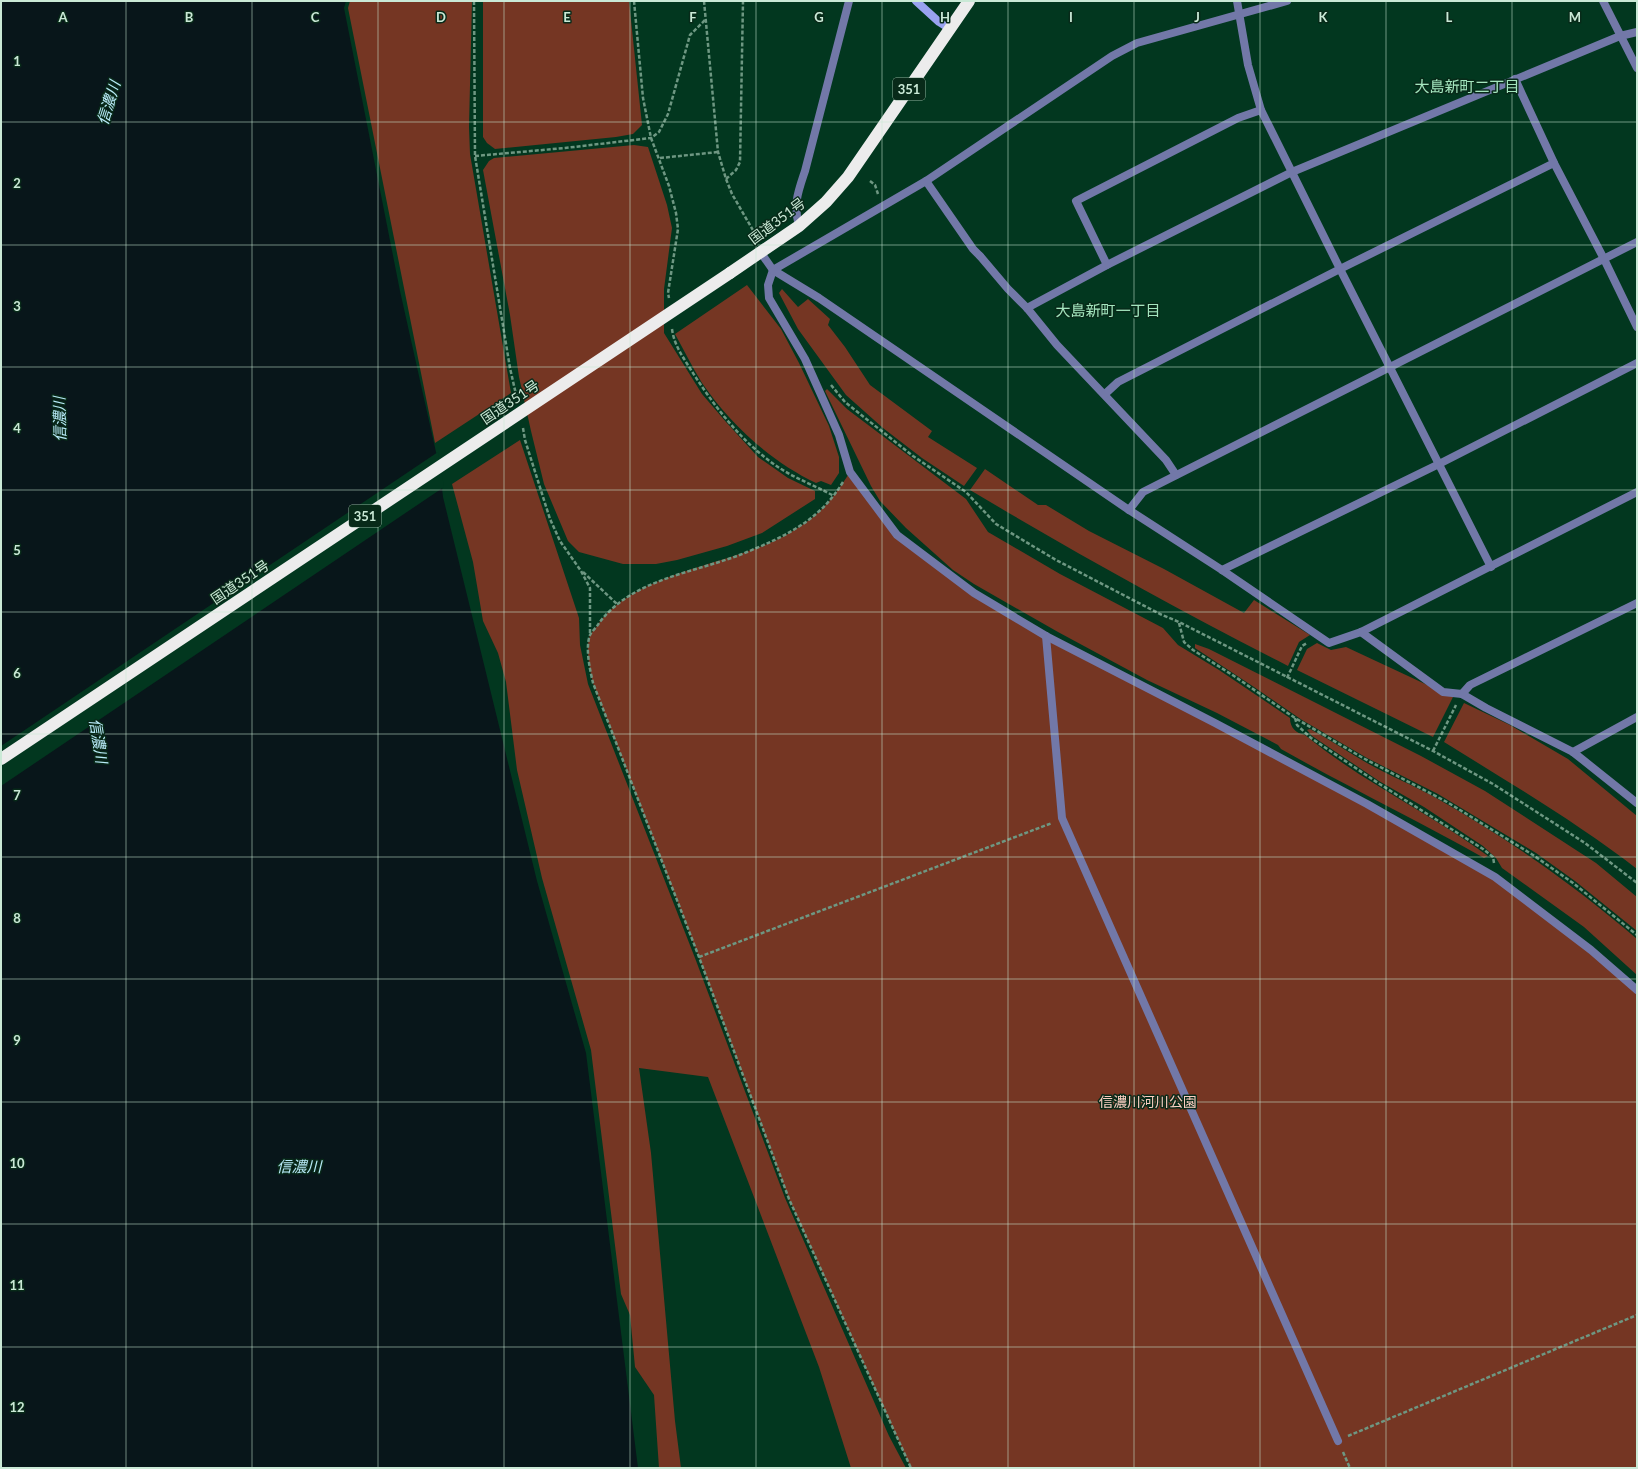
<svg xmlns="http://www.w3.org/2000/svg" width="1638" height="1469" font-family="Lato,'Noto Sans JP',sans-serif">
	<rect width="100%" height="100%" fill="#02371f"/>
	<g fill="#753623">
		<polygon points="350,1 472,1 469,127 470,154 511,393 435,443 348,8"/>
		<polygon points="483,1 629,1 642,125 633,134 616,137 495,149 487,143 483,137"/>
		<polygon points="634,145 648,147 667,205 672,228 664,289 664,333 702,394 726,422 758,457 788,478 815,491 815,499 762,533 727,546 677,560 656,564 623,564 579,552 568,541 544,484 531,431 519,377 510,315 483,170 489,161 494,158"/>
		<path d="M 747,285 L 781,329 L 799,363 L 829,426 L 839,457 L 839,473 L 831,485 L 821,481 L 816,483 C 770,461 731,425 702,383 C 692,367 684,350 675,334 Z"/>
		<polygon points="782,289 798,307 808,299 830,319 828,325 845,347 870,385 932,431 928,437 977,468 964,486 922,458 883,428 846,395 798,329 779,293"/>
		<path d="M 827,389 L 847,409 L 966,499 L 988,532 L 1060,574 L 1163,628 L 1178,645 L 1219,670 L 1290,718 C 1290,728 1296,733 1305,735 C 1362,782 1430,813 1488,856 L 1484,858 C 1417,820 1348,787 1281,749 L 1278,745 L 1217,713 L 1147,680 L 1058,632 L 974,584 L 953,570 L 906,528 L 880,501 L 871,486 L 825,391 Z"/>
		<polygon points="520,440 579,618 580,645 588,684 695,958 785,1198 889,1436 906,1468 851,1468 819,1367 708,1077 639,1068 651,1153 675,1421 681,1468 659,1468 654,1395 635,1367 630,1315 621,1294 591,1050 542,878 517,770 506,682 498,653 483,621 473,562 452,484"/>
		<path d="M 985,469 L 1038,505 L 1046,505 L 1089,531 L 1164,569 L 1244,613 L 1254,600 L 1310,635 L 1299,642 L 1288,666 C 1180,611 1074,552 970,490 Z"/>
		<path d="M 850,472 L 897,535 L 974,593 L 1495,877 L 1637,990 L 1637,1468 L 911,1468 L 789,1199 L 699,957 L 593,683 C 590,670 585,648 590,635 C 592,631 597,627 599,623 C 638,571 730,566 786,535 C 818,517 830,503 850,472 Z"/>
		<polygon points="1317,643 1331,650 1346,647 1453,697 1433,737 1297,670 1307,649"/>
		<polygon points="1195,644 1209,649 1421,756 1485,791 1596,863 1637,897 1637,931 1575,881 1536,853 1438,794 1367,758 1302,720 1254,687 1195,648"/>
		<path d="M 1464,703 L 1510,725 L 1568,759 L 1637,816 L 1637,869 C 1576,822 1510,783 1444,742 Z"/>
		<path d="M 1310,729 C 1329,739 1348,752 1367,763 C 1390,776 1415,786 1438,799 C 1510,840 1574,885 1637,939 L 1637,975 L 1584,927 L 1502,868 L 1496,858 L 1483,846 L 1424,807 L 1379,781 L 1312,736 L 1307,730 Z"/>
	</g>
	<polygon fill="#08161a" points="1,1 346,1 344,8 400,291 440,470 443,497 537,881 586,1053 638,1468 1,1468"/>
	<polygon fill="#02371f" points="438,452 444,487 1,786 1,746"/>
	<g fill="none" stroke-linecap="round" stroke-linejoin="round">
		<g stroke="#6e9782" stroke-width="2.5" stroke-dasharray="4 2" stroke-linecap="butt">
			<polyline points="474,1 475,156 510,368 517,399"/>
			<polyline points="634,1 643,98 651,138 669,186 676,213 678,229 668,293 669,298"/>
			<polyline points="704,1 718,152 726,179 732,194 758,239"/>
			<polyline points="475,156 565,148 651,138 659,132 668,114 690,35 705,20"/>
			<polyline points="660,158 718,152"/>
			<polyline points="726,179 736,170 740,162 743,1"/>
			<polyline points="870,181 875,185 878,194"/>
			<path d="M 672,329 C 674,345 683,357 691,370 C 714,406 742,443 778,467 C 796,479 816,486 834,496"/>
			<polyline points="831,385 845,402 913,456 966,492 996,524 1056,560 1160,614 1179,622 1433,751 1493,784 1585,843 1637,883"/>
			<polyline points="523,428 525,440 550,519 560,541 581,571 590,588 590,635"/>
			<path d="M 843,482 C 820,520 786,536 747,552 C 697,573 634,577 599,623 C 597,627 592,631 590,635 C 585,648 590,670 593,683 L 699,957 L 789,1199 L 911,1468"/>
			<polyline points="583,572 617,604"/>
			<polyline points="1179,623 1184,642 1193,650 1234,676 1295,718"/>
			<polyline points="1287,678 1302,646 1307,643"/>
			<polyline points="1433,751 1456,705"/>
			<polyline points="1494,863 1493,857 1483,849 1378,783 1311,738 1297,725 1295,718 1363,758 1447,802 1533,855 1573,883 1637,935"/>
			<polyline points="699,957 1052,823"/>
			<polyline points="1348,1436 1637,1315"/>
			<polyline points="1343,1452 1350,1468"/>
		</g>
		<g stroke="#7278a8" stroke-width="8">
			<polyline points="926,181 973,249 980,256"/>
			<polyline points="1107,265 1076,201 1238,118 1261,110"/>
			<polyline points="773,270 768,285 769,298 805,359 839,435 850,472 897,535 974,593 1046,636 1215,723 1367,804 1495,877 1591,950 1637,990"/>
			<polyline points="1046,636 1062,818 1338,1441"/>
		</g>
		<g stroke="#7278a8" stroke-width="8">
			<polyline points="1237,1 1248,65 1261,110 1340,269 1491,567"/>
			<polyline points="1603,1 1637,68"/>
			<polyline points="1515,79 1554,163 1604,259 1637,327"/>
			<path d="M 799,226 C 793,204 798,192 805,171 L 849,1"/>
			<polyline points="761,253 773,270 926,181 1112,56 1137,43 1287,1"/>
			<polyline points="980,256 1008,289 1027,308 1057,345 1166,460 1176,475"/>
			<polyline points="773,270 819,298 1129,510 1222,570 1329,643 1361,632 1637,492"/>
			<polyline points="1027,308 1107,265 1292,172 1620,36 1637,32"/>
			<polyline points="1105,394 1118,382 1340,269 1554,163"/>
			<polyline points="1129,510 1143,492 1637,242"/>
			<polyline points="1222,570 1439,464 1637,363"/>
			<polyline points="1361,632 1443,692 1462,694 1486,708 1573,752 1637,803"/>
			<polyline points="1462,694 1470,685 1637,603"/>
			<polyline points="1573,752 1637,717"/>
		</g>
		<polyline stroke="#99a2ef" stroke-width="8" points="916,1 939,22 950,29"/>
		<polyline stroke="#ececec" stroke-width="12" points="730,273 799,226 826,202 848,177 969,1"/>
		<polyline stroke="#ececec" stroke-width="12" points="1,759 730,273"/>
	</g>
	<path fill="none" stroke="#cae9d6" stroke-width="1" stroke-opacity="0.55" d="M 126,1 L 126,1468M 252,1 L 252,1468M 378,1 L 378,1468M 504,1 L 504,1468M 630,1 L 630,1468M 756,1 L 756,1468M 882,1 L 882,1468M 1008,1 L 1008,1468M 1134,1 L 1134,1468M 1260,1 L 1260,1468M 1386,1 L 1386,1468M 1512,1 L 1512,1468M 1,122 L 1637,122M 1,245 L 1637,245M 1,367 L 1637,367M 1,490 L 1637,490M 1,612 L 1637,612M 1,734 L 1637,734M 1,857 L 1637,857M 1,979 L 1637,979M 1,1102 L 1637,1102M 1,1224 L 1637,1224M 1,1347 L 1637,1347"/>
	<g text-anchor="middle" stroke-width="3" stroke-linejoin="round" paint-order="stroke">
		<g fill="#082a19" stroke="#90b09d" stroke-width="1">
			<rect x="893" y="78" width="32" height="22" rx="3"/>
			<rect x="349" y="505" width="32" height="22" rx="3"/>
		</g>
		<g font-size="13" font-weight="bold" fill="#cae9d6">
			<text x="909" y="94">351</text>
			<text x="365" y="521">351</text>
		</g>
		<g font-size="14" fill="#cae9d6" stroke="#082a19">
			<text transform="translate(777 221) rotate(-37)" y="5">国道351号</text>
			<text transform="translate(510 402) rotate(-34)" y="5">国道351号</text>
			<text transform="translate(240 582) rotate(-34)" y="5">国道351号</text>
		</g>
		<g font-size="14" fill="#fccfc2" stroke="#082a19">
			<text x="1148" y="1107">信濃川河川公園</text>
		</g>
		<g font-size="15" fill="#a4e5be" stroke="#082a19">
			<text x="1467" y="92">大島新町二丁目</text>
			<text x="1108" y="316">大島新町一丁目</text>
		</g>
		<g font-size="15" font-style="italic" fill="#baebfa" stroke="#082a19">
			<text transform="translate(109 103) rotate(-73)" y="5">信濃川</text>
			<text transform="translate(60 419) rotate(-91)" y="5">信濃川</text>
			<text transform="translate(98 741) rotate(81)" y="5">信濃川</text>
			<text x="299" y="1172">信濃川</text>
		</g>
	</g>
	<g font-size="13" text-anchor="middle" font-weight="bold" fill="#cae9d6" stroke="#082a19" stroke-width="3" stroke-linejoin="round" paint-order="stroke">
		<text x="63" y="22">A</text>
		<text x="189" y="22">B</text>
		<text x="315" y="22">C</text>
		<text x="441" y="22">D</text>
		<text x="567" y="22">E</text>
		<text x="693" y="22">F</text>
		<text x="819" y="22">G</text>
		<text x="945" y="22">H</text>
		<text x="1071" y="22">I</text>
		<text x="1197" y="22">J</text>
		<text x="1323" y="22">K</text>
		<text x="1449" y="22">L</text>
		<text x="1575" y="22">M</text>
		<text x="17" y="66">1</text>
		<text x="17" y="188">2</text>
		<text x="17" y="311">3</text>
		<text x="17" y="433">4</text>
		<text x="17" y="555">5</text>
		<text x="17" y="678">6</text>
		<text x="17" y="800">7</text>
		<text x="17" y="923">8</text>
		<text x="17" y="1045">9</text>
		<text x="17" y="1168">10</text>
		<text x="17" y="1290">11</text>
		<text x="17" y="1412">12</text>
	</g>
	<rect width="1638" height="1469" fill="none" stroke="#cae9d6" stroke-width="4"/>
</svg>
